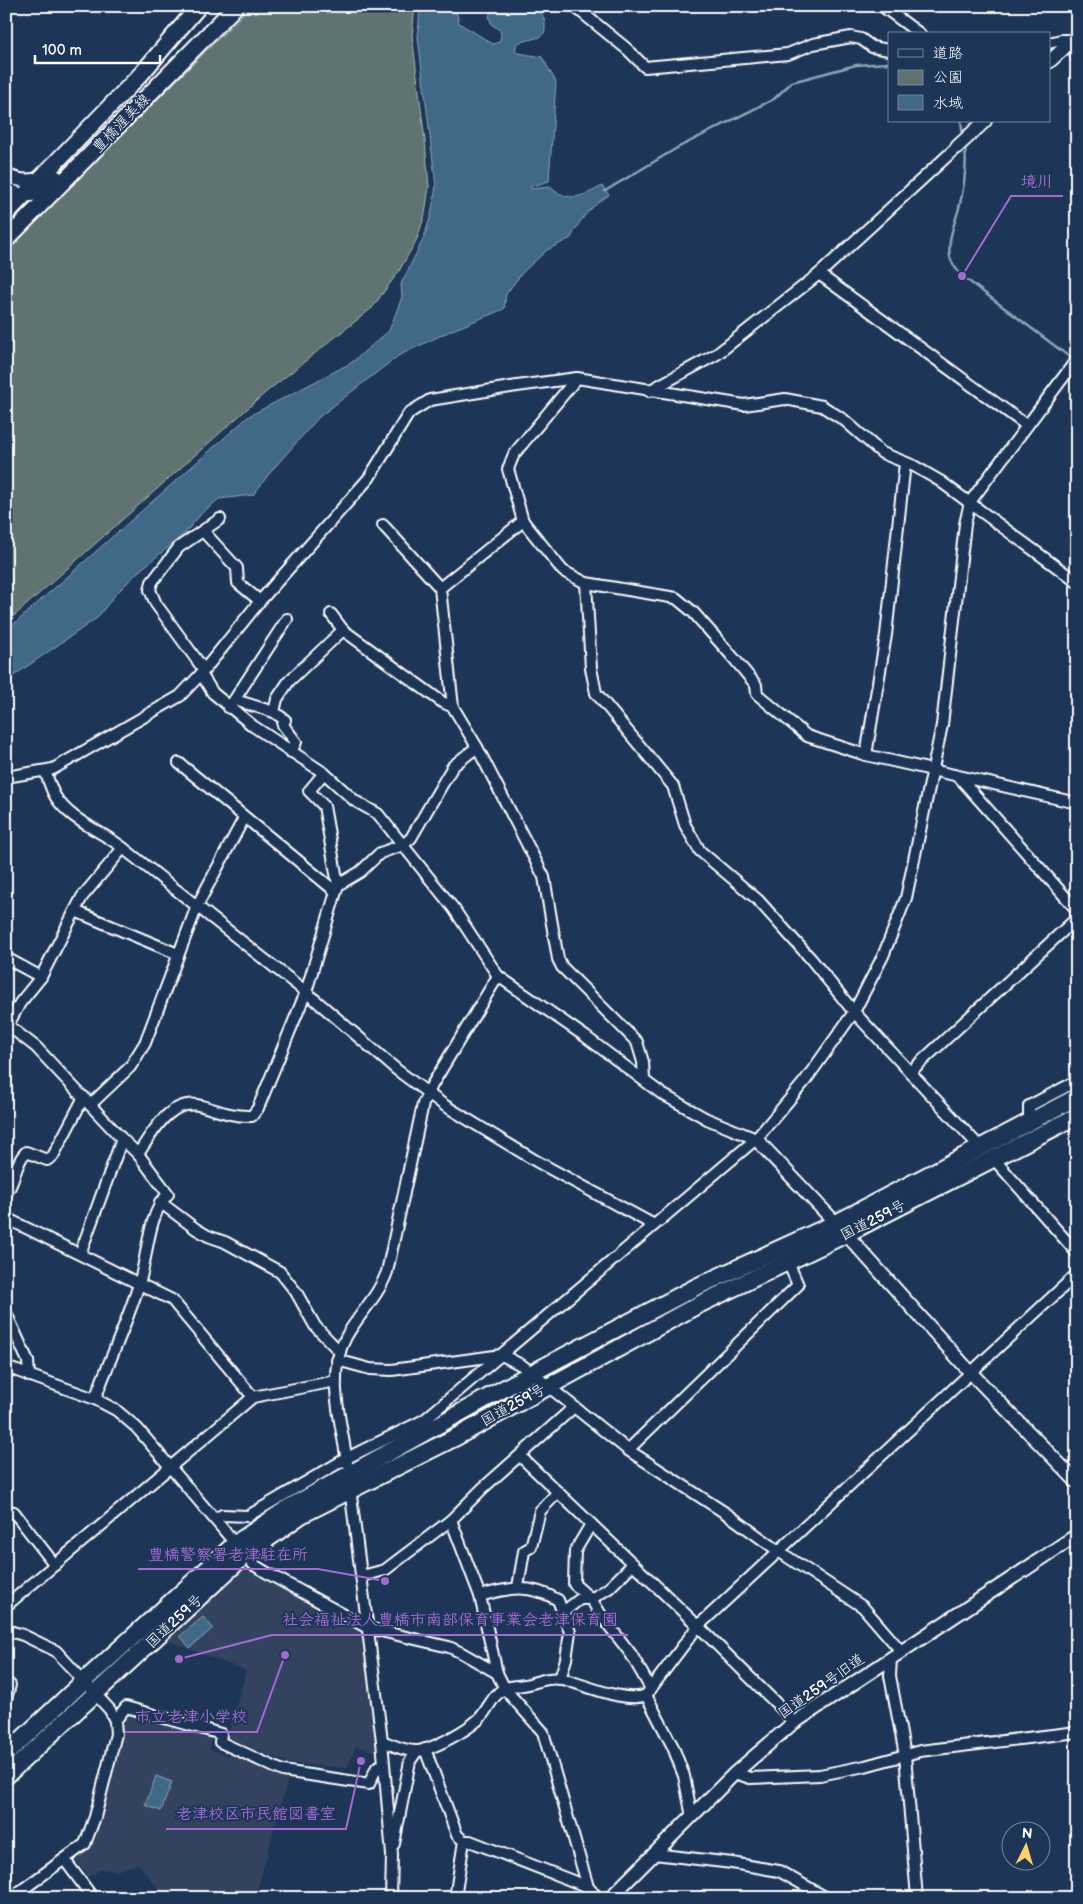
<svg xmlns="http://www.w3.org/2000/svg" width="1083" height="1904" font-family="'Balsamiq Sans','Klee One',sans-serif">
	<rect width="100%" height="100%" fill="#1d3557"/>
	<filter id="ink" filterUnits="userSpaceOnUse"><feTurbulence type="fractalNoise" baseFrequency=".02" numOctaves="2"/><feDisplacementMap in="SourceGraphic" scale="10" xChannelSelector="R" yChannelSelector="G"/><feConvolveMatrix kernelMatrix="1 2 1 2 8 2 1 2 1" color-interpolation-filters="sRGB"/></filter>
	<g filter="url(#ink)">
		<g fill="#32435e">
			<polygon points="246,1566 262,1579 363,1631 376,1752 356,1746 347,1768 289,1763 227,1738 246,1671 164,1639"/>
			<polygon points="128,1713 212,1736 209,1749 289,1776 255,1898 166,1898 138,1864 116,1871 102,1869 88,1877 75,1859 95,1842 122,1736 120,1722"/>
		</g>
		<polygon fill="#5e736f" stroke="#aeb9b7" points="251,6 415,6 412,35 425,141 429,187 425,214 417,239 399,271 372,308 265,393 6,623 6,251"/>
		<g fill="#406987" stroke="#8ca5b7">
			<path d="M 420,6 L 457,6 L 456,10 L 459,23 L 493,44 L 499,42 L 501,36 L 500,30 L 492,25 L 489,17 L 492,6 L 539,6 L 545,22 L 545,32 L 540,37 L 517,43 L 515,51 L 518,53 L 542,57 L 556,82 L 549,181 L 530,187 L 531,189 L 550,187 C 569,203 582,197 602,186 L 609,195 C 591,206 579,220 571,238 L 547,250 L 522,273 L 506,294 L 504,309 L 450,331 L 398,356 L 319,417 L 273,469 L 253,495 L 219,499 L 202,513 L 184,534 L 138,572 L 115,595 L 97,618 L 6,681 L 6,631 L 249,416 L 351,363 L 389,331 L 402,297 L 401,284 L 423,240 L 431,215 L 436,186 L 418,37 Z"/>
			<polygon points="203,1617 213,1628 190,1648 180,1636"/>
			<polygon points="156,1776 172,1782 161,1811 145,1805"/>
		</g>
		<g fill="none" stroke-linecap="round" stroke-linejoin="round">
			<g stroke="#8ca5b7" stroke-width="2.5">
				<polyline points="961,121 963,136"/>
				<path d="M 965,147 C 967,166 964,188 959,208 C 955,223 947,240 950,257 C 952,265 957,270 962,276 L 1071,358"/>
				<polyline points="605,191 677,148 774,99 792,82 856,65 889,63"/>
			</g>
			<g stroke="#fff" stroke-width="14">
				<g id="minor">
					<polyline points="574,6 627,49 645,67 788,54 813,44 851,37 861,39 872,47 889,50"/>
					<polyline points="882,6 920,34"/>
					<polyline points="1049,43 1061,40 1072,40 1077,59"/>
					<polyline points="819,274 1026,425"/>
					<polyline points="649,391 717,354 819,274 957,147"/>
					<polyline points="523,521 440,588 453,707 477,747 544,877 558,959 562,967 637,1042 643,1062 644,1079"/>
					<polyline points="383,525 440,588"/>
					<polyline points="203,531 237,568 238,583 260,601"/>
					<polyline points="1077,582 940,481 914,466 882,453 844,420 822,406 785,399 744,405 577,378 514,454 508,469 523,521 563,571 586,583 676,598 693,612 731,655 756,685 757,694 807,736 866,755 1077,803"/>
					<polyline points="586,583 591,668 596,693 673,786 685,825 700,851 758,900 811,959 854,1012 979,1146"/>
					<polyline points="331,614 343,630 442,702 453,707"/>
					<polyline points="204,670 156,604 150,590 152,582 179,547 220,519"/>
					<polyline points="235,700 274,712 285,720 283,725 296,742 291,752"/>
					<polyline points="229,708 287,619"/>
					<polyline points="274,712 277,699 289,681 343,630"/>
					<polyline points="866,755 886,635 905,463"/>
					<polyline points="179,763 335,891"/>
					<path d="M 45,771 C 48,779 51,789 55,796 C 70,821 102,831 123,848 L 306,992 L 397,1070 L 444,1105 L 536,1161 L 654,1225"/>
					<polyline points="324,773 355,801 378,814 454,909 498,976 586,1037 662,1094 707,1119 756,1139"/>
					<polyline points="6,777 53,769 180,696 201,674 260,601 369,478 409,413 430,400 517,386 577,378"/>
					<polyline points="959,777 1077,910"/>
					<polyline points="338,885 360,872 380,853 403,845 411,838 453,766 477,747"/>
					<polyline points="75,911 178,954"/>
					<polyline points="6,958 41,977"/>
					<path d="M 6,1024 L 36,1047 L 122,1139 L 138,1154 L 168,1194 C 147,1216 148,1256 139,1284 C 127,1323 109,1361 95,1399"/>
					<polyline points="8,1025 20,1003 41,977 82,897 123,848"/>
					<polyline points="910,1072 1077,918"/>
					<polyline points="90,1105 130,1067 145,1043 197,906 244,818"/>
					<polyline points="1029,1121 1029,1106 1077,1081"/>
					<path d="M 138,1154 C 153,1132 170,1097 202,1106 C 219,1111 234,1117 252,1116 L 258,1108 L 306,992 L 338,885 L 324,806 L 309,791 L 324,773 L 253,726 L 213,693 L 201,674"/>
					<polyline points="994,1159 1077,1253"/>
					<path d="M 6,1193 C 16,1181 14,1164 26,1152 L 47,1160 L 53,1156 L 84,1097"/>
					<polyline points="160,1202 196,1229 208,1236 225,1242 280,1272 296,1292 315,1326 340,1352"/>
					<polyline points="6,1218 172,1300 253,1397"/>
					<polyline points="80,1254 122,1139"/>
					<polyline points="6,1313 28,1361 29,1376"/>
					<polyline points="337,1360 370,1369 392,1370 502,1355 523,1366 628,1450 730,1516 780,1552 863,1607 901,1651"/>
					<polyline points="6,1367 95,1399 116,1410 137,1428 245,1555 254,1565 269,1574 368,1628 449,1647 462,1653 497,1673 505,1689 543,1732 588,1887 598,1898"/>
					<polyline points="628,1450 798,1285 788,1262"/>
					<polyline points="520,1456 698,1626 788,1715 792,1724"/>
					<path d="M 347,1463 C 342,1422 325,1376 346,1337 C 358,1315 378,1297 387,1272 L 423,1104 L 432,1085 L 498,976"/>
					<polyline points="351,1496 382,1741 392,1855 391,1898"/>
					<polyline points="6,1510 14,1512 55,1565"/>
					<polyline points="215,1519 222,1515 248,1516 347,1458 424,1420 756,1139 805,1081 854,1012 883,956 906,898 942,725 965,524 970,502 1077,359"/>
					<polyline points="451,1520 480,1596 497,1673"/>
					<polyline points="591,1524 575,1551 574,1584 591,1599 603,1618 631,1654 651,1689"/>
					<polyline points="362,1576 385,1570 451,1520 483,1488 574,1407"/>
					<polyline points="518,1587 524,1551 531,1547 540,1511 558,1492"/>
					<path d="M 480,1596 C 509,1587 530,1584 558,1600 L 570,1632 L 566,1659 L 560,1679"/>
					<polyline points="6,1606 253,1397 336,1381"/>
					<polyline points="563,1612 580,1599 591,1599 609,1588 633,1564"/>
					<polyline points="6,1630 23,1635 56,1651 110,1710 115,1721 116,1734 95,1817 85,1844 11,1898"/>
					<polyline points="891,1658 890,1676 905,1755 917,1898"/>
					<polyline points="6,1684 10,1685 6,1699"/>
					<polyline points="646,1695 673,1747 684,1776 692,1817"/>
					<polyline points="115,1721 126,1707 221,1734 220,1742 283,1771 369,1784 377,1767 384,1765"/>
					<path d="M 382,1741 C 392,1745 407,1752 418,1751 C 434,1749 467,1730 479,1719 C 488,1710 493,1693 506,1688 C 513,1686 521,1686 529,1684 C 540,1681 549,1677 562,1679 C 583,1684 626,1704 646,1695 L 698,1626 L 1077,1274"/>
					<polyline points="425,1749 457,1835 464,1841 470,1841 588,1887"/>
					<polyline points="735,1773 750,1778 820,1775 865,1766 920,1751 1077,1732"/>
					<polyline points="394,1844 410,1761 417,1751"/>
					<polyline points="654,1854 732,1863 779,1871 827,1898"/>
					<polyline points="64,1859 93,1898"/>
					<polyline points="455,1898 464,1841"/>
				</g>
			</g>
			<g stroke="#fff" stroke-width="16">
				<g id="tertiary">
					<polyline points="1049,62 1077,36"/>
					<polyline points="957,147 985,121"/>
					<path d="M 6,175 C 18,181 30,183 42,177"/>
					<path d="M 6,188 C 29,202 40,195 57,177"/>
					<polyline points="756,1139 846,1234 971,1373 1077,1482"/>
					<polyline points="610,1898 735,1773 792,1724 1077,1535"/>
				</g>
			</g>
			<g stroke="#fff" stroke-width="19">
				<g id="primary">
					<polyline points="6,214 142,73 199,6"/>
					<polyline points="6,240 236,6"/>
				</g>
			</g>
			<g stroke="#fff" stroke-width="20">
				<g id="trunk">
					<polyline points="6,1754 84,1681 235,1544 290,1507 532,1373 696,1287 836,1223 1077,1097"/>
					<polyline points="6,1776 245,1555 301,1515 458,1436 696,1306 846,1234 1077,1116"/>
				</g>
			</g>
			<use href="#minor" stroke="#1d3557" stroke-width="10"/>
			<use href="#tertiary" stroke="#1d3557" stroke-width="12"/>
			<use href="#primary" stroke="#1d3557" stroke-width="15"/>
			<use href="#trunk" stroke="#1d3557" stroke-width="16"/>
		</g>
	</g>
	<g text-anchor="middle" stroke-width="4" stroke-linejoin="round" paint-order="stroke">
		<g font-size="15" fill="#fff" stroke="#1d3557">
			<text transform="translate(121 123) rotate(-46)" y="5">豊橋渥美線</text>
			<text transform="translate(873 1220) rotate(-27)" y="5">国道259号</text>
			<text transform="translate(513 1405) rotate(-29)" y="5">国道259号</text>
			<text transform="translate(174 1621) rotate(-43)" y="5">国道259号</text>
			<text transform="translate(821 1686) rotate(-35)" y="5">国道259号旧道</text>
		</g>
	</g>
	<path fill="none" stroke="#a36bd2" stroke-width="2" d="M962 276L1011 196H1063M385 1581L318 1569H138M179 1659L272 1635H628M285 1655L257 1732H125M361 1761L346 1829H166"/>
	<g fill="#a36bd2" stroke="#1d3557" stroke-width="2">
		<circle cx="962" cy="276" r="5"/>
		<circle cx="385" cy="1581" r="5"/>
		<circle cx="179" cy="1659" r="5"/>
		<circle cx="285" cy="1655" r="5"/>
		<circle cx="361" cy="1761" r="5"/>
	</g>
	<g font-size="16" text-anchor="middle" font-weight="bold" fill="#a36bd2" stroke="#1d3557" stroke-width="4" stroke-linejoin="round" paint-order="stroke">
		<text x="1037" y="187">境川</text>
		<text x="228" y="1560">豊橋警察署老津駐在所</text>
		<text x="450" y="1625">社会福祉法人豊橋市南部保育事業会老津保育園</text>
		<text x="191" y="1722">市立老津小学校</text>
		<text x="256" y="1819">老津校区市民館図書室</text>
	</g>
	<rect width="1083" height="1904" fill="none" stroke="#1d3557" stroke-width="25"/>
	<rect x="12" y="12" width="1058" height="1879" fill="none" stroke="#fff" stroke-width="2" filter="url(#ink)"/>
	<rect x="888" y="32" width="162" height="90" fill="#1d3557" stroke="#77869a"/>
	<rect x="898" y="49" width="25" height="8" fill="#1d3557" stroke="#77869a"/>
	<text x="933" y="58" font-size="15" fill="#ffffff">道路</text>
	<rect x="898" y="70" width="25" height="15" fill="#5e736f" stroke="#77869a"/>
	<text x="933" y="82" font-size="15" fill="#ffffff">公園</text>
	<rect x="898" y="95" width="25" height="15" fill="#406987" stroke="#77869a"/>
	<text x="933" y="108" font-size="15" fill="#ffffff">水域</text>
	<g transform="translate(1026 1846) rotate(5)"><circle r="24" fill="#1d3557" stroke="#77869a"/>
	<path d="M0-4L9 19L0 12L-9 19Z" fill="#ffd166"/>
	<text y="-8" font-size="14" font-weight="bold" text-anchor="middle" fill="#ffffff">N</text>
	</g>
	<path d="M35 55v8h125v-8" fill="none" stroke="#ffffff" stroke-width="2.5"/>
	<text x="42" y="55" font-size="15" fill="#ffffff" stroke="#1d3557" stroke-width="4" paint-order="stroke">100 m</text>
</svg>
